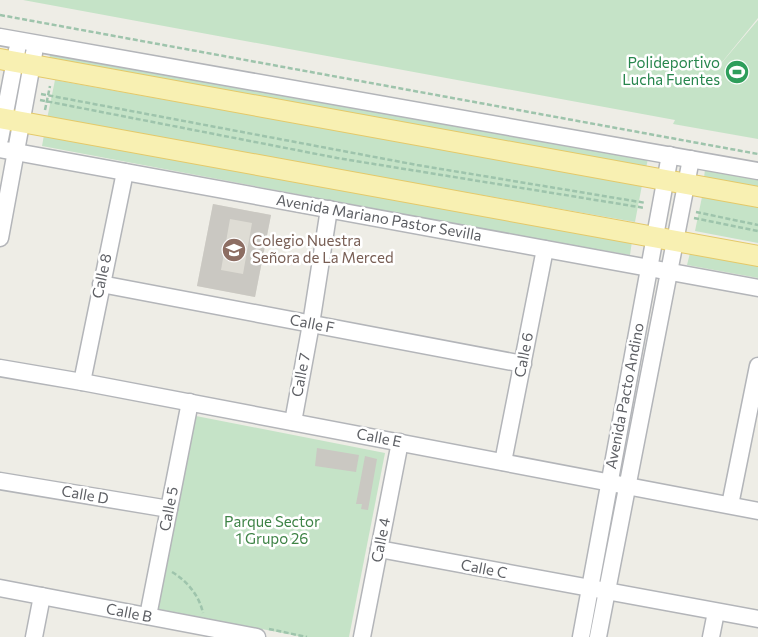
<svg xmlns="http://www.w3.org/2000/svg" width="758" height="637" font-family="Commissioner,sans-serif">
	<rect width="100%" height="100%" fill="#eeede6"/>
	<polygon fill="#dedcd4" points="213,204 271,215 255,297 197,286"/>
	<g fill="#c5e3c7">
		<polygon points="23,0 758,0 758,18 714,72 758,20 758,139 673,124 675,120"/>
		<polygon points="50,54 648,159 646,168 49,63"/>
		<polygon points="55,80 642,185 635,222 47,119"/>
		<polygon points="44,135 632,241 630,255 509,234 42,146"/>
		<polygon points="705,169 758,179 758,188 704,178"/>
		<polygon points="703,192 758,202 758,243 695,231"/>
		<polygon points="691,249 758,262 758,278 687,265"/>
		<polygon points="196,416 385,453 349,637 303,637 158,609"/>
	</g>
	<g fill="#cac8c2" fill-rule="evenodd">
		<path d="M 213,204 L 271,215 L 255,297 L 197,286 ZM 230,219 L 252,223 L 243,274 L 221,270 Z"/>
		<polygon points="317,448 359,455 356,472 315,466"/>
		<polygon points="365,456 377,459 368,510 361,509 362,504 356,504"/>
	</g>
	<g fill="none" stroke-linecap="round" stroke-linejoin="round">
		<g stroke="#b3b5b9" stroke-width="19">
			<g id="minor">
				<polyline points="0,37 758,171"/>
				<polyline points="0,139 17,50"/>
				<polyline points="0,149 758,288"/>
				<polyline points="0,238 34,53"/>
				<polyline points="101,284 523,364"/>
				<polyline points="0,368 82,382 758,511"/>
				<polyline points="82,382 125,172"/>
				<polyline points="293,422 311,324 329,209"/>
				<polyline points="503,462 545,249"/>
				<polyline points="0,481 169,509"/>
				<polyline points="730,505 758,366"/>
				<polyline points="379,549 758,619"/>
				<polyline points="0,588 257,637"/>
				<polyline points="148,616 190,402"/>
				<polyline points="34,637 42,596"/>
				<polyline points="362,637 400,442"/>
				<polyline points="581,637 670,155"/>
				<polyline points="598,637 691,159"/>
				<polyline points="711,637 716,612"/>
			</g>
		</g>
		<g stroke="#e4c969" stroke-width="22">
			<g id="major">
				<polyline points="0,59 758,197"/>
				<polyline points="0,118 758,256"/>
			</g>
		</g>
		<g stroke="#9ec4ac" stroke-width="2.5" stroke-dasharray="5 2.5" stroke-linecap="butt">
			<polyline points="0,15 758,154"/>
			<polyline points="41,94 417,165 646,203"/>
			<polyline points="40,100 337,158 645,208"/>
			<polyline points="45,110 50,86"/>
			<polyline points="696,212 758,225"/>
			<polyline points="694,218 758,231"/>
			<path d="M 172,572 C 187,581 199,595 203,613"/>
			<polyline points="269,629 307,637"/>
		</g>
		<use href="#minor" stroke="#fff" stroke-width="16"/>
		<use href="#major" stroke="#f8f0b2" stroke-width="20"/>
	</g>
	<defs>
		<g id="stadium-disc" transform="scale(1.25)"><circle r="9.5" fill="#2e9e5b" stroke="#fff"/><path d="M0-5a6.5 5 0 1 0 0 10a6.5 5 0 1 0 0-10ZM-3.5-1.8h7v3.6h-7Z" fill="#fff"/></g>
		<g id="school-disc" transform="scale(1.25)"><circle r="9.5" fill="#8d6e63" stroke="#fff"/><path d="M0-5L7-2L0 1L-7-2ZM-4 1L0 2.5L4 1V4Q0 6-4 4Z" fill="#fff"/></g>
	</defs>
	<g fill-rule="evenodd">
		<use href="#stadium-disc" x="737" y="72"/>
		<use href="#school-disc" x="234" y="250"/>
	</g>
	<g text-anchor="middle" stroke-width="5" stroke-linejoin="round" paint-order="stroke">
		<g font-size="15" fill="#27864d" stroke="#fff" text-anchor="end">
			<text x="720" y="68">Polideportivo<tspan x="720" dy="17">Lucha Fuentes</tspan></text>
		</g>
		<g font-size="15" fill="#5e6065" stroke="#fff">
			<text transform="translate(379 218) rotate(10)" y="5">Avenida Mariano Pastor Sevilla</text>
			<text transform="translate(102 276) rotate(-78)" y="5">Calle 8</text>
			<text transform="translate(312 324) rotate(11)" y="5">Calle F</text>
			<text transform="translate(524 355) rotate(-79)" y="5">Calle 6</text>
			<text transform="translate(301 375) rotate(-79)" y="5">Calle 7</text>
			<text transform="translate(625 396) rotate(-79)" y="5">Avenida Pacto Andino</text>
			<text transform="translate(379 438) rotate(11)" y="5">Calle E</text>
			<text transform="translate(85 495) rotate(10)" y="5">Calle D</text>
			<text transform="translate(169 509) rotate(-79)" y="5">Calle 5</text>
			<text transform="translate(381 540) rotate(-79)" y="5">Calle 4</text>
			<text transform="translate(484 569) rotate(11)" y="5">Calle C</text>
			<text transform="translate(129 613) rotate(11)" y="5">Calle B</text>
		</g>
		<g font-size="15" fill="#785e54" stroke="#fff" text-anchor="start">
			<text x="252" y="246">Colegio Nuestra<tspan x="252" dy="17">Señora de La Merced</tspan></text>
		</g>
		<g font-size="15" fill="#3e8346" stroke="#fff">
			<text x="272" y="527">Parque Sector<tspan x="272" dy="17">1 Grupo 26</tspan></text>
		</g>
	</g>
</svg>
